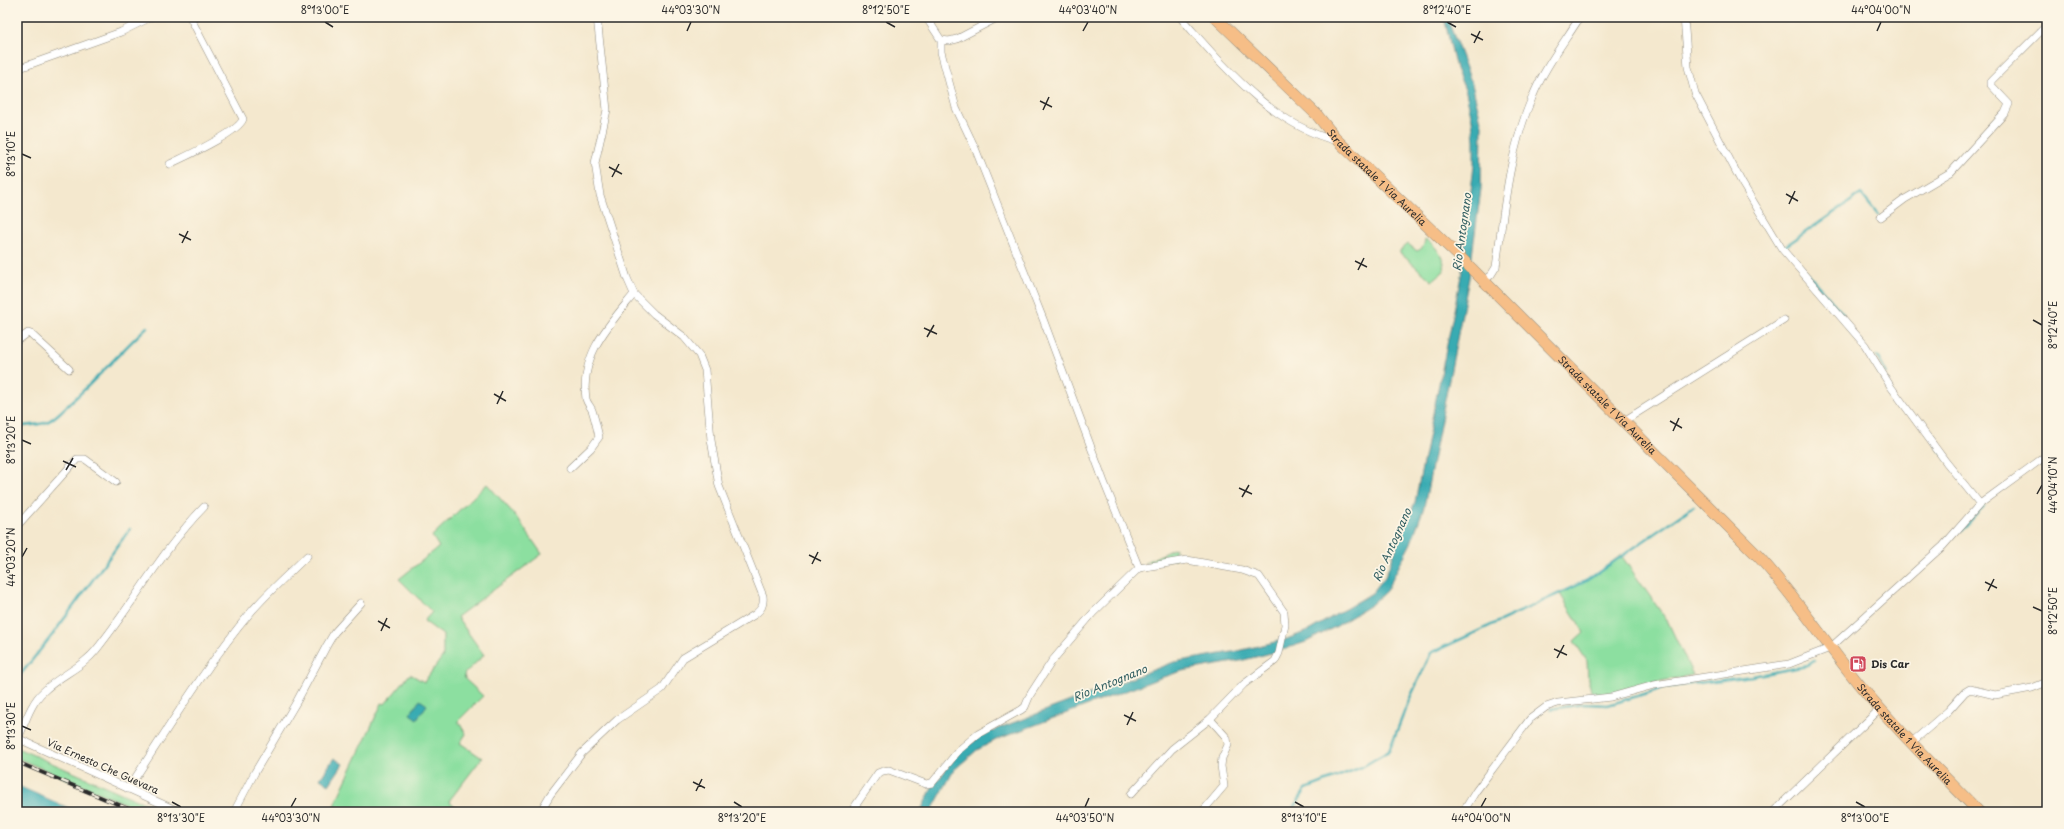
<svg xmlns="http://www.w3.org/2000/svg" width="2064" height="829" font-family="'Playpen Sans',sans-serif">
	<rect width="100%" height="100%" fill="#fcf5e5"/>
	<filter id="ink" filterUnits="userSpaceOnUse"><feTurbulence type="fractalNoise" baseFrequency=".025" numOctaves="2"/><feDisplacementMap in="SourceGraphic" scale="8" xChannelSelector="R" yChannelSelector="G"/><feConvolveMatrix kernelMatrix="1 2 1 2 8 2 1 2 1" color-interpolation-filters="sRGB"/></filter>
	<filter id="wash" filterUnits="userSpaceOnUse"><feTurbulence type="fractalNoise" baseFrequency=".012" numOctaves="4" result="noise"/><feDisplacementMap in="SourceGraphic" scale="16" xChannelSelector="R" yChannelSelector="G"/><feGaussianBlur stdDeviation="0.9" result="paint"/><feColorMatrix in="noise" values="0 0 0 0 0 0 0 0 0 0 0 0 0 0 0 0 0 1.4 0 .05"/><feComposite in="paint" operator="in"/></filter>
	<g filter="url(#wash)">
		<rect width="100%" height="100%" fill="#f4e8ce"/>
		<g fill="#8cdfa0" stroke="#5c8566">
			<path d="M 1425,239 C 1434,243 1447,260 1444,271 L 1432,281 L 1399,252 L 1408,244 L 1417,251 C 1424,248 1424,245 1425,239 Z"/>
			<polygon points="487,484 515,515 542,554 457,617 484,655 464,674 465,679 483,696 458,721 466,734 460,743 482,758 449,801 462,812 331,812 382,703 385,704 410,674 424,682 443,656 443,635 424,621 432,612 399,579 439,547 432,536"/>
			<polygon points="1175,548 1177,557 1174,559 1144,563"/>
			<polygon points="1621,555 1668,622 1693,675 1656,682 1611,694 1593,696 1588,680 1587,661 1574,641 1584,632 1560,594 1594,576"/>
			<polygon points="17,748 165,812 145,812 17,758"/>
		</g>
		<g fill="#39abb2" stroke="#326b6e">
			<polygon points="1444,17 1449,17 1449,23 1472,84 1482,125 1481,189 1469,278 1424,507 1411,543 1386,591 1372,604 1337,626 1306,642 1275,652 1240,661 1182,671 1160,678 998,739 977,750 954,770 931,812 920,812 932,788 959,752 986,733 1174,662 1238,651 1287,639 1310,630 1372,593 1385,577 1415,502 1462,271 1474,164 1474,140 1472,120 1466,92 1456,69"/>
			<polygon points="420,700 427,705 417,719 410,714"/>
			<polygon points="334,758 343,764 329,785 320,779"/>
			<polygon points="17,785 78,812 17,812"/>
		</g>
		<polygon fill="#f4e8ce" points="17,783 52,798 80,812 17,785"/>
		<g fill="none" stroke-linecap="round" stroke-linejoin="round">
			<g stroke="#39abb2" stroke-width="2.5">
				<polyline points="1784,247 1861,194 1878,215"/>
				<polyline points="1806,272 1843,314"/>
				<polyline points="1877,356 1886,373"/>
				<path d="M 17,427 C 24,425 43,425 47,422 C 55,418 62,411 68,405 C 96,380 120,352 147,327"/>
				<polyline points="1934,440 1947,458"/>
				<polyline points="1961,531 1984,506"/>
				<polyline points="1854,631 1862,624"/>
				<polyline points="17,679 53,634 130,529"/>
				<polyline points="1551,709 1584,704 1608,705 1667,687 1752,676 1807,666 1814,661"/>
				<polyline points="1291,812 1306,789 1362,767 1389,751 1409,700 1431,653 1586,581 1694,506"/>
			</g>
		</g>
	</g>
	<g filter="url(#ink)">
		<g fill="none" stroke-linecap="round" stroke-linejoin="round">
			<g stroke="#908a7c" stroke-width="8">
				<g id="minor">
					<polyline points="926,17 941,40 941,52 956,108 975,148 1043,319 1104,482 1139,568"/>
					<path d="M 1180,17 C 1224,66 1270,124 1337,141"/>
					<polyline points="1684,17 1688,67 1695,93 1742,183 1782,249 1865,345 1891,387 1946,462 1980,504"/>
					<polyline points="941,40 949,41 957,39 999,17"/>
					<polyline points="17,69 121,32 151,17"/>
					<path d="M 170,164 C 184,157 238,133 243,119 L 190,17"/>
					<polyline points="1881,217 1905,199 1951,172 2005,113 2009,104 1991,85 1991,81 2047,25"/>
					<path d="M 1483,281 L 1491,275 L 1496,267 C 1504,210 1509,151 1532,98 C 1544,68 1563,44 1580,17"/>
					<polyline points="17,341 28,333 31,334 69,369"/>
					<polyline points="1624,421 1784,320"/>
					<path d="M 570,468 L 591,448 L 599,437 C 597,428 595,419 592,410 C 590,406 587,403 586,399 C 580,355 608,326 634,294"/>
					<polyline points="17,526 77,459 85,459 116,482"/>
					<polyline points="17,738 180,812"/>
					<path d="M 18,739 C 25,723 31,702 44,691 C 60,675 82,668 96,650 C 134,603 162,550 204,507"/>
					<polyline points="1912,742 1948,711 1965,692 1970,689 1995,695 2032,688 2047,682"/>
					<path d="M 128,789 C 167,730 206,665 251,612 C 268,592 289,574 307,556"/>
					<polyline points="234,812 255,772 297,701 327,645 334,633 361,603"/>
					<path d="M 540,812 L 550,795 L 582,753 L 617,720 L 662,689 L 683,658 L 754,615 C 762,609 764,605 763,596 L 719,486 L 711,440 L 705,370 L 699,355 L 684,337 L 654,314 L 634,294 L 627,278 L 600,195 L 595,163 L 607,110 L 597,17"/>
					<polyline points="851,812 878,773 883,771 889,770 926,784 932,783 959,750 978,734 1021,710 1025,707 1030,695 1052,661 1093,613 1139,568 1187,560 1242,570 1259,576 1284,612 1285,625 1279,653 1275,661 1244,684 1210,719 1172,749 1131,794"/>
					<polyline points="1202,812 1224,786 1221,766 1222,758 1228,745 1227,738 1210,719"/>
					<polyline points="1463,812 1476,791 1530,719 1546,707 1558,703 1611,697 1654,685 1789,664 1830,648 1943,546 1980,504 2047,455"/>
					<polyline points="1773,812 1880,709"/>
				</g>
			</g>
			<g stroke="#908a7c" stroke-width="12">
				<g id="primary">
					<path id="s1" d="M 1215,17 L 1317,115 L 1338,141 L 1462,259 L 1758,556 C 1794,595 1824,641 1858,683 C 1895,728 1938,770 1979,812"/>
				</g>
			</g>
			<use href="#minor" stroke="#fff" stroke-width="7"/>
			<use href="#primary" stroke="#f6be87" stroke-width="11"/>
			<g stroke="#2b2b2b" stroke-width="4">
				<polyline id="rail" points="17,762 136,812"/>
			</g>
			<use href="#rail" stroke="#fcf5e5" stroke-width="2.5" stroke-dasharray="8" stroke-linecap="butt"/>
		</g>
	</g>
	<path fill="none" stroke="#2b2b2b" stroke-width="1.5" d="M 325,22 L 333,27M 886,22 L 895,27M 1447,22 L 1456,27M 687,31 L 691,22M 1083,31 L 1088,22M 1877,31 L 1881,22M 1471,34 L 1483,40M 1474,43 L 1480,31M 1040,101 L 1052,107M 1043,110 L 1049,97M 22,154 L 31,158M 609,167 L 622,174M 612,177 L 619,164M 1786,194 L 1798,201M 1789,204 L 1795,191M 179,234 L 191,240M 182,243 L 188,231M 1355,261 L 1367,267M 1358,270 L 1364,258M 2033,320 L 2042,325M 924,328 L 937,334M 927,337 L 934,325M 494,394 L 506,401M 497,404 L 503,391M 1670,421 L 1682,428M 1673,431 L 1679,418M 22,440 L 31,444M 63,461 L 76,467M 66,470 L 73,458M 1239,488 L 1252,494M 2037,494 L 2042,485M 1242,497 L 1249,485M 809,555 L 821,561M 22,557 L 27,548M 812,564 L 818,552M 1985,582 L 1997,588M 1988,591 L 1994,579M 2033,607 L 2042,611M 378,621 L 390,628M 381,631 L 387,618M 1554,649 L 1567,655M 1557,658 L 1564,645M 1124,715 L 1136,721M 1127,725 L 1133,712M 22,726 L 31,730M 693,782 L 705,788M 696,791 L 702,779M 172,802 L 181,807M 734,802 L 742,807M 1295,802 L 1304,807M 1856,802 L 1865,807M 291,807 L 296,798M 1085,807 L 1089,798M 1481,807 L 1486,798"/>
	<defs>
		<g id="fuel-square" transform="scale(0.9)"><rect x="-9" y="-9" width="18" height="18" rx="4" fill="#d1495b" stroke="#fcf5e5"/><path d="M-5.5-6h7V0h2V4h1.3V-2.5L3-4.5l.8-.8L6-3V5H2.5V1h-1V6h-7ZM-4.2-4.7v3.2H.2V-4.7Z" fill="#fff"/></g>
	</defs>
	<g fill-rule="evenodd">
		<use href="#fuel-square" x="1858" y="664"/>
	</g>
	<g text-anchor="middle" stroke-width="3.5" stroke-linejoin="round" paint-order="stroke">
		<g font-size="10" fill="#2b2b2b" stroke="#fcf5e5">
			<text dy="4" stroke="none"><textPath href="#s1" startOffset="228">Strada statale 1 Via Aurelia</textPath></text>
			<text dy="4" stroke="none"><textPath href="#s1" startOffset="552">Strada statale 1 Via Aurelia</textPath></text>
			<text dy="4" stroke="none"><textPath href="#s1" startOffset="996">Strada statale 1 Via Aurelia</textPath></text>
			<text transform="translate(103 766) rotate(24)" y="4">Via Ernesto Che Guevara</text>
		</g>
		<g font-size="10" font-weight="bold" fill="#2b2b2b" stroke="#fcf5e5" text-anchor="start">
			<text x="1871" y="668">Dis Car</text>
		</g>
		<g font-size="11" font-style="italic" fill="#315e61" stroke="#fcf5e5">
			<text transform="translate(1462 232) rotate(-82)" y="4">Rio Antognano</text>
			<text transform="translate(1392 545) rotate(-66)" y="4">Rio Antognano</text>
			<text transform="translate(1110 683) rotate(-22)" y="4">Rio Antognano</text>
		</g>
	</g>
	<rect width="2064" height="829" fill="none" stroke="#fcf5e5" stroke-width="44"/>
	<rect x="22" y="22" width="2020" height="785" fill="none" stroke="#2b2b2b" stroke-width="1.5"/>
	<g font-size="10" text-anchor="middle" fill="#2b2b2b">
		<text x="325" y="14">8°13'00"E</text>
		<text x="691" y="14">44°03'30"N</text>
		<text x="886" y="14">8°12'50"E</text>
		<text x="1088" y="14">44°03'40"N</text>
		<text x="1447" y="14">8°12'40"E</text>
		<text x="1881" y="14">44°04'00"N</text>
		<text transform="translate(11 154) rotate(-90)" y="4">8°13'10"E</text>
		<text transform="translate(2053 325) rotate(-90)" y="4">8°12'40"E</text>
		<text transform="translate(11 440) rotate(-90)" y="4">8°13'20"E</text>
		<text transform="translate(2053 485) rotate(-90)" y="4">44°04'10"N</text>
		<text transform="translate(11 557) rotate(-90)" y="4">44°03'20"N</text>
		<text transform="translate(2053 611) rotate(-90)" y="4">8°12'50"E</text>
		<text transform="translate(11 726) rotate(-90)" y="4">8°13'30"E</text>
		<text x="181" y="822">8°13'30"E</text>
		<text x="291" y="822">44°03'30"N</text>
		<text x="742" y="822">8°13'20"E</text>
		<text x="1085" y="822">44°03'50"N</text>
		<text x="1304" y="822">8°13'10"E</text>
		<text x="1481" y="822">44°04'00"N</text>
		<text x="1865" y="822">8°13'00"E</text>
	</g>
</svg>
